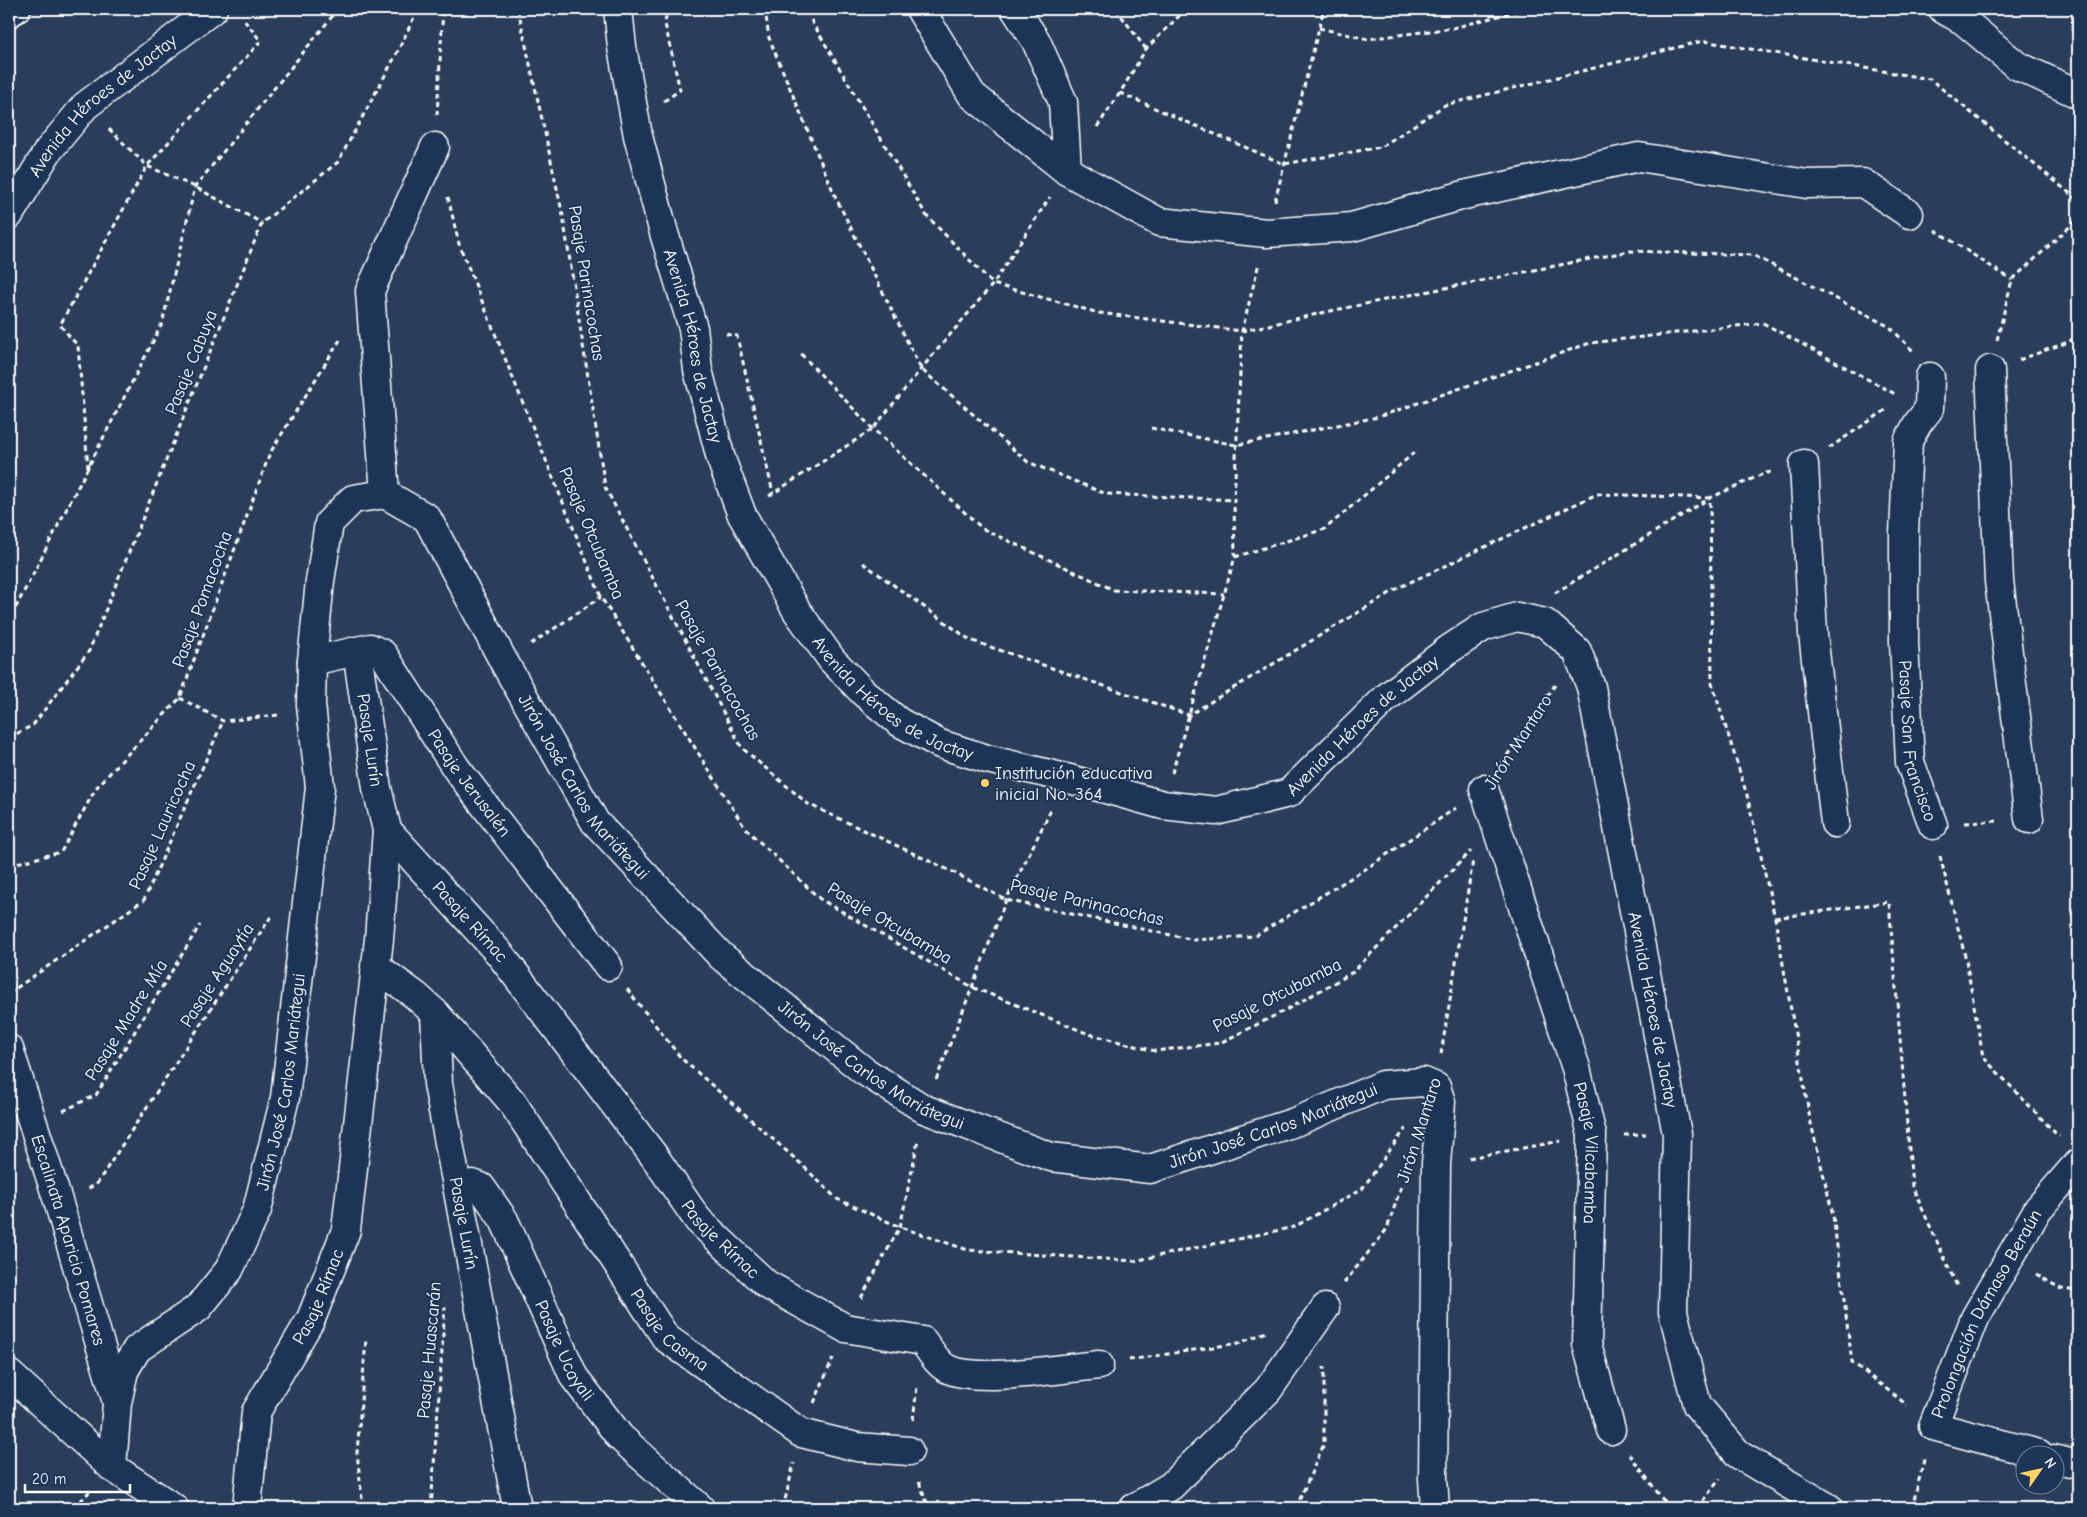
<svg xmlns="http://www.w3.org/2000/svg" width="2087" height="1517" font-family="'Comic Neue',sans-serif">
	<rect width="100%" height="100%" fill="#2a3e5b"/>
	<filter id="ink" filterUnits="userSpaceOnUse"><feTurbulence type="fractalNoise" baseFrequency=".02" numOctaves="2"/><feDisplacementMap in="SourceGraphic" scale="10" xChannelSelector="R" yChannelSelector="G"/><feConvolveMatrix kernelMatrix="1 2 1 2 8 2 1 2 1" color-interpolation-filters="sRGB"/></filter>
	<g filter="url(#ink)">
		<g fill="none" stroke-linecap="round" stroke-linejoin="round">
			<g stroke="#fff" stroke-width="28">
				<polyline id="pedestrian" points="9,15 18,9"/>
			</g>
			<g stroke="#fff" stroke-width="31">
				<g id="minor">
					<polyline points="920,9 972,95 1067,171 1159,222 1267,233 1352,227 1464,195 1639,157 1807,184 1863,183 1909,214"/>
					<polyline points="1015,9 1036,41 1063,102 1067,171"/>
					<polyline points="1943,9 1964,21 2016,65 2078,94"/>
					<polyline points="1990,370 1999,581 2029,819"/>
					<path id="s1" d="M 1930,377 L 1929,409 L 1918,423 L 1908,441 L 1904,534 L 1904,642 L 1910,762 L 1933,825"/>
					<polyline points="1804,464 1813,634 1835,823"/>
					<polyline points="385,494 370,291 435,147"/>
					<path id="s2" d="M 357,651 L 377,788 L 387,830"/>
					<path id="s3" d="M 312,661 L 370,648 L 383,654 L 456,768 L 608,966"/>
					<path id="s4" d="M 1484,789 L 1576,1068 L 1592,1135 L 1587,1344 L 1611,1430"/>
					<path id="s5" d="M 375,966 L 415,995 L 435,1013 L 438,1084 L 517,1508"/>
					<path id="s6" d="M 435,1013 L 512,1102 L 666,1338 L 801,1433 L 857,1447 L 909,1451"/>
					<path id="s7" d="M 9,1049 L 58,1201 L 116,1399"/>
					<path id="s8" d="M 459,1194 L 472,1184 L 481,1187 L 504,1220 L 574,1377 L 620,1437 L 700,1508"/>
					<path id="s9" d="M 2039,1454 L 1933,1426 L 1975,1318 L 2038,1209 L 2078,1163"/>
					<polyline points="2054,1459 2078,1465"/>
					<path id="s10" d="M 112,1467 L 117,1403 L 124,1371 L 137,1349 L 198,1308 L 229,1270 L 257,1210 L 285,1098 L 320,787 L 311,705 L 312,661 L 320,581 L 329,523 L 353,499 L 385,494 L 427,518 L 504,662 L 595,822 L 721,956 L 864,1071 L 924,1109 L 1051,1157 L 1150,1169 L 1295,1122 L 1383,1085 L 1424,1082 L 1436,1087 L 1441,1102 L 1436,1164 L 1433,1479 L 1435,1508"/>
					<path id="s11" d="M 247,1508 L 256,1412 L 311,1319 L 346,1230 L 379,939 L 387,830 L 499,953 L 654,1156 L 698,1220 L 766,1284 L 845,1328 L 923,1341 C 929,1349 937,1363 946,1368 C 975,1384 1063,1368 1099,1365"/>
					<polyline points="1134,1508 1171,1486 1268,1390 1325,1308"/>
				</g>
			</g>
			<g stroke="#fff" stroke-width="31">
				<g id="tertiary">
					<path id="s12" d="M 618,9 L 622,47 L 638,136 L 664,233 L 693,328 L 698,370 L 721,459 L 742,515 L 797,611 L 832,660 L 864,693 L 899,722 L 940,744 L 987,759 L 1066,778 L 1163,805 L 1216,811 L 1289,793 L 1387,697 L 1448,650 L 1483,627 L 1517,617 L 1545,623 L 1577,651 L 1591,687 L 1677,1134 L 1673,1312 L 1697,1405 L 1739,1455 L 1829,1508"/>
					<path id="s13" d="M 9,215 L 48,151 L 85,106 L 213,9"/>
					<polyline points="9,1374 112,1467 174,1508"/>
				</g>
			</g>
			<g stroke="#fff" stroke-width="3" stroke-dasharray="5 4" stroke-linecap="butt">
				<polyline points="518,9 563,216 605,487 742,748 808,804 953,872 1006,900 1194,940 1255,936 1364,870 1456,808"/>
				<polyline points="765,9 769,38 836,198 921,369 1028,462 1106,494 1234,500"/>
				<polyline points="1116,9 1146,49"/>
				<polyline points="1312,9 1323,12"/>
				<polyline points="811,20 926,215 993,284 1099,313 1242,331 1335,310 1630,251 1753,255 1890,327 1913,351"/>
				<polyline points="1319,28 1367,39 1453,28 1525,9"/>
				<polyline points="1120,93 1284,164 1381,147 1445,105 1703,41 1930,79 2078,200"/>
				<polyline points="664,101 680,90 665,24 667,9"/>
				<polyline points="437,115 443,9"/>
				<polyline points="1097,127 1120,93 1146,49 1186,9"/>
				<polyline points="109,129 147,166 195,187 262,223"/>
				<polyline points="448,197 459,244 601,597 745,828 820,899 972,987 1089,1034 1155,1051 1220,1043 1284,1011 1353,972 1471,851"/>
				<polyline points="1275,201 1323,12 1325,9"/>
				<polyline points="1935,230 2012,280"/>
				<polyline points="726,334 737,336 773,493"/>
				<polyline points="1997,340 2012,280 2078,219"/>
				<polyline points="801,354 873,429 983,529 1114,590 1224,594"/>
				<polyline points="2019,360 2068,342 2073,339 2078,331"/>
				<polyline points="1151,428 1236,445 1378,417 1590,343 1763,323 1897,395"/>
				<polyline points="1829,448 1889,408"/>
				<polyline points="88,468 78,346 60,325 147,166 261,41 243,19"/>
				<polyline points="769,496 873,429 921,369 993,284 1050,197"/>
				<polyline points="1235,557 1325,529 1415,452"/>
				<polyline points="863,563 970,640 1189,715 1400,587 1597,494 1710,498 1712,683 1747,795 1775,918 1810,1119 1833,1215 1852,1362 1907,1405"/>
				<polyline points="1555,593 1710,498 1763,474 1774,471"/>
				<polyline points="9,614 16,607 162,324 195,187 338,9"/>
				<polyline points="531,644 601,597"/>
				<polyline points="180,698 223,721 279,715"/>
				<polyline points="9,738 33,725 89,651 262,223 338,162 396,55 418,9"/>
				<polyline points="1502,763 1555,685"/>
				<polyline points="1172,773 1235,557 1234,500 1242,331 1259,263"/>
				<polyline points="1965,823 1998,821"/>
				<polyline points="1940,856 1966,960 1983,1057 2059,1137"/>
				<polyline points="9,865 61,852 96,788 180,698 270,453 340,340"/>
				<polyline points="1775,918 1889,902 1912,1186 1957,1286"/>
				<polyline points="627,989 681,1058 800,1163 837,1199 900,1227 968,1250 1134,1261 1294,1227 1362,1189 1406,1128"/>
				<polyline points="9,993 144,900 223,721"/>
				<polyline points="1441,1054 1473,860"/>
				<polyline points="936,1080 1006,900 1052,808"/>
				<polyline points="63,1111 96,1095 200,925"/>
				<polyline points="1624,1135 1646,1134"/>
				<polyline points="1469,1158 1561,1141"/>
				<polyline points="88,1188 96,1185 272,915"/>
				<polyline points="2036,1274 2061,1289 2078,1291"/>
				<polyline points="1344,1283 1387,1229 1402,1184"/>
				<polyline points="861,1298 900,1227 918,1141"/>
				<polyline points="1129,1360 1239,1343 1269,1331"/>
				<polyline points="814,1403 833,1358"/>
				<polyline points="913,1420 917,1387"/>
				<polyline points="1629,1454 1669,1508"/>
				<polyline points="919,1482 929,1508"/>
				<polyline points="74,1508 90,1491"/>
				<polyline points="363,1508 357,1453 366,1339"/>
				<polyline points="431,1508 445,1307"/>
				<polyline points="783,1508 794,1463"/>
				<polyline points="1296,1508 1324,1444 1324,1367"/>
				<polyline points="1613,1508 1615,1507 1620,1508"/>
				<polyline points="1697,1508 1720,1479"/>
				<polyline points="1912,1508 1925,1456"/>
			</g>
			<use href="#pedestrian" stroke="#1d3557" stroke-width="24"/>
			<use href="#minor" stroke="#1d3557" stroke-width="28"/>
			<use href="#tertiary" stroke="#1d3557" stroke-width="28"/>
		</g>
	</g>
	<circle fill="#ffd166" stroke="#1d3557" stroke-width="2" cx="985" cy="783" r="5"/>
	<g text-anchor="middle" stroke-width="4" stroke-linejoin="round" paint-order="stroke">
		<g font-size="18" fill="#fff" stroke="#1d3557">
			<text dy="6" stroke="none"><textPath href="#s13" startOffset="146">Avenida Héroes de Jactay</textPath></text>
			<text transform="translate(587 283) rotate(81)" y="6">Pasaje Parinacochas</text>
			<text dy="6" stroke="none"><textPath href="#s12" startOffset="346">Avenida Héroes de Jactay</textPath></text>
			<text transform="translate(191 362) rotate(-68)" y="6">Pasaje Cabuya</text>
			<text transform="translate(592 533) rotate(67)" y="6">Pasaje Otcubamba</text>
			<text transform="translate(202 599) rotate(-70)" y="6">Pasaje Pomacocha</text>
			<text transform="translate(718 670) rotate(61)" y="6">Pasaje Parinacochas</text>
			<text dy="6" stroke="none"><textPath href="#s12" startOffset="766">Avenida Héroes de Jactay</textPath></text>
			<text dy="6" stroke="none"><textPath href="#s12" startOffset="1291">Avenida Héroes de Jactay</textPath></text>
			<text dy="6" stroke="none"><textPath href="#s2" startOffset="90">Pasaje Lurín</textPath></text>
			<text dy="6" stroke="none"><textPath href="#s1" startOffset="372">Pasaje San Francisco</textPath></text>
			<text transform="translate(1518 742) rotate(-57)" y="6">Jirón Mantaro</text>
			<text dy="6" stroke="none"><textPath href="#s3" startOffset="229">Pasaje Jerusalén</textPath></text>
			<text dy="6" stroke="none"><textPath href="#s10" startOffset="1432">Jirón José Carlos Mariátegui</textPath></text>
			<text transform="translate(162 825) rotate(-66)" y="6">Pasaje Lauricocha</text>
			<text transform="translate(1087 902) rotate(13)" y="6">Pasaje Parinacochas</text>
			<text dy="6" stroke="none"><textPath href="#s11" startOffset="826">Pasaje Rímac</textPath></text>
			<text transform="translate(890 923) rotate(31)" y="6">Pasaje Otcubamba</text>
			<text transform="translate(217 975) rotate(-57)" y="6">Pasaje Aguaytía</text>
			<text transform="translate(1277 995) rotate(-27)" y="6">Pasaje Otcubamba</text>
			<text dy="6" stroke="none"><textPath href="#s12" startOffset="1921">Avenida Héroes de Jactay</textPath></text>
			<text transform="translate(126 1020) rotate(-58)" y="6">Pasaje Madre Mía</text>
			<text dy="6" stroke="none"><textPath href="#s10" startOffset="1838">Jirón José Carlos Mariátegui</textPath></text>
			<text dy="6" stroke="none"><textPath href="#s10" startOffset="442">Jirón José Carlos Mariátegui</textPath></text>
			<text dy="6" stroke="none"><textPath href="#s10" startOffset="2272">Jirón José Carlos Mariátegui</textPath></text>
			<text transform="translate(1419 1130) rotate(-72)" y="6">Jirón Mantaro</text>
			<text dy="6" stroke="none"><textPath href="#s4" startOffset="380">Pasaje Vilcabamba</textPath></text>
			<text dy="6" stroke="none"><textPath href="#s5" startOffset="289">Pasaje Lurín</textPath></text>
			<text dy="6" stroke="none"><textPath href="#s11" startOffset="1231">Pasaje Rímac</textPath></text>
			<text dy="6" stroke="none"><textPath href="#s7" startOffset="200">Escalinata Aparicio Pomares</textPath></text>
			<text dy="6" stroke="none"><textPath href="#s11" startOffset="228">Pasaje Rímac</textPath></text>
			<text dy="6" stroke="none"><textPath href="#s9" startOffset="234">Prolongación Dámaso Beraún</textPath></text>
			<text dy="6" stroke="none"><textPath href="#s6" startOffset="396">Pasaje Casma</textPath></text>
			<text dy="6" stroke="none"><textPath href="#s8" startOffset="210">Pasaje Ucayali</textPath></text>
			<text transform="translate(429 1350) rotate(-85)" y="6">Pasaje Huascarán</text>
		</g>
		<g font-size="18" fill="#fff" stroke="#1d3557" text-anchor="start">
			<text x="995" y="779">Institución educativa<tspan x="995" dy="21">inicial No. 364</tspan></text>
		</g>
	</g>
	<rect width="2087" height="1517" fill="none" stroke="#1d3557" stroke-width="30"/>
	<rect x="15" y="15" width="2057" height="1487" fill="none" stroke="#fff" stroke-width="2" filter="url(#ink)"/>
	<g transform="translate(2040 1470) rotate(56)"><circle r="24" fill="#1d3557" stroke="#77869a"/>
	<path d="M0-4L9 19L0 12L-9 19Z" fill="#ffd166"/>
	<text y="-8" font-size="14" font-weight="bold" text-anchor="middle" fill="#ffffff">N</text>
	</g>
	<path d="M25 1484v8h105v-8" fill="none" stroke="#ffffff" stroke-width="2.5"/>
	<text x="32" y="1484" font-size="15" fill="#ffffff" stroke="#1d3557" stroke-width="4" paint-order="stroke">20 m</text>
</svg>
